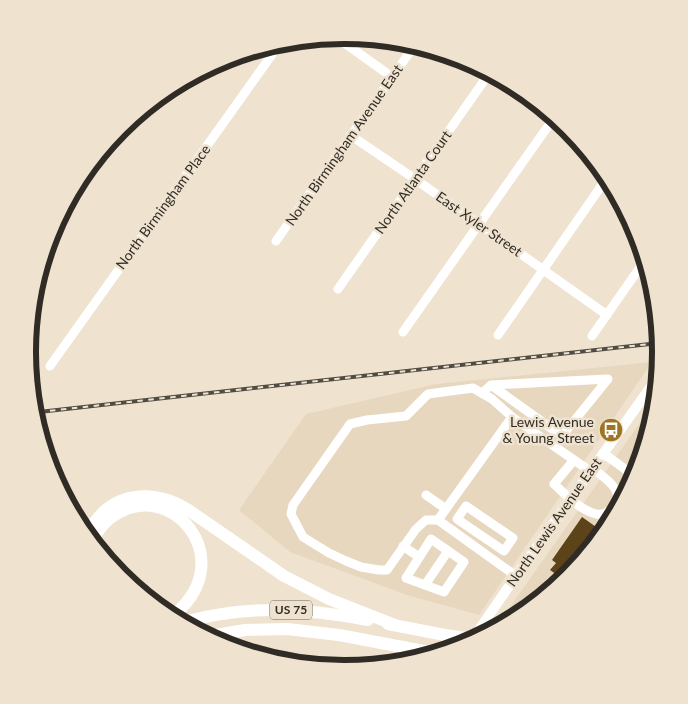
<svg xmlns="http://www.w3.org/2000/svg" width="688" height="704" font-family="Lato,sans-serif">
	<rect width="100%" height="100%" fill="#efe3d0"/>
	<g fill="#e7d7be">
		<polygon points="652,362 479,615 407,595 290,552 239,510 306,414 436,384"/>
		<polygon points="649,410 636,473 568,576 508,616 505,614"/>
	</g>
	<polygon fill="#5c4418" points="582,517 599,529 568,576 563,579 550,570 556,563 552,560"/>
	<g fill="none" stroke-linecap="round" stroke-linejoin="round">
		<g stroke="#fff" stroke-width="9">
			<polyline points="336,37 392,77"/>
			<polyline points="350,135 415,179 607,315"/>
			<polyline points="276,241 412,49"/>
			<polyline points="338,289 488,75"/>
			<polyline points="403,332 553,119"/>
			<polyline points="498,335 604,182"/>
			<polyline points="592,336 643,263"/>
			<polyline points="50,366 276,49"/>
			<polyline points="482,393 491,385 608,379 562,436 491,385"/>
			<polyline points="603,453 629,472 640,457"/>
			<path d="M 574,460 L 554,484 C 566,495 580,510 596,514 C 601,515 606,514 610,510 C 630,493 605,478 592,468"/>
			<polyline points="426,495 446,509"/>
			<polygon points="466,506 513,538 504,551 457,519"/>
			<polyline points="438,520 512,417"/>
			<polygon points="431,539 464,562 444,592 406,578"/>
			<polyline points="403,546 419,557"/>
			<polyline points="516,576 438,520 426,520 416,529 387,570 379,570 361,567 346,561 329,553 303,537 291,514 293,505 350,424 367,420 406,416 428,394 473,388 492,399 512,417 590,471"/>
			<polyline points="425,585 448,551"/>
		</g>
		<polyline stroke="#fff" stroke-width="10" points="472,640 516,576 655,381"/>
		<g stroke="#fff" stroke-width="12">
			<path d="M 89,530 C 95,522 100,514 107,509 C 131,490 163,494 187,509 L 284,576 L 329,599 L 395,625"/>
			<path d="M 94,537 C 99,530 104,522 112,517 C 170,475 240,558 176,613"/>
			<path d="M 187,621 C 250,605 305,608 368,620"/>
			<polyline points="388,624 445,635 473,639"/>
			<polyline points="210,636 245,630 287,629 339,635 429,652"/>
		</g>
		<g stroke="#514c43" stroke-width="4">
			<polyline id="rail" points="39,412 659,343"/>
		</g>
		<use href="#rail" stroke="#efe3d0" stroke-width="2" stroke-dasharray="5.5" stroke-linecap="butt"/>
	</g>
	<defs>
		<g id="bus-disc" transform="scale(1.25)"><circle r="9.5" fill="#9f7524" stroke="#efe3d0"/><path d="M-5-6H5V4H4V6H2V4H-2V6H-4V4H-5ZM-3.5-4V0h7V-4ZM-3.5 1.2v1.5H-2V1.2ZM2 1.2v1.5H3.5V1.2Z" fill="#fff"/></g>
	</defs>
	<g fill-rule="evenodd">
		<use href="#bus-disc" x="611" y="430"/>
	</g>
	<g text-anchor="middle" stroke-width="5" stroke-linejoin="round" paint-order="stroke">
		<rect fill="#efe3d0" stroke="#696358" stroke-width="1" x="270" y="600.5" width="42" height="19" rx="4"/>
		<g font-size="12" font-weight="bold" fill="#302c25">
			<text x="291" y="614">US 75</text>
		</g>
		<g font-size="14" fill="#302c25" stroke="#efe3d0">
			<text transform="translate(344 145) rotate(-55)" y="5">North Birmingham Avenue East</text>
			<text transform="translate(413 182) rotate(-55)" y="5">North Atlanta Court</text>
			<text transform="translate(163 207) rotate(-54)" y="5">North Birmingham Place</text>
			<text transform="translate(479 224) rotate(35)" y="5">East Xyler Street</text>
			<text transform="translate(554 522) rotate(-55)" y="5">North Lewis Avenue East</text>
		</g>
		<g font-size="14" fill="#302c25" stroke="#efe3d0" text-anchor="end">
			<text x="594" y="427">Lewis Avenue<tspan x="594" dy="16">&amp; Young Street</tspan></text>
		</g>
	</g>
	<path d="M0 0H688V704H0ZM36 352a308 308 0 1 1 616 0a308 308 0 1 1-616 0Z" fill="#efe3d0" fill-rule="evenodd"/>
	<path fill="none" stroke="#302c25" stroke-width="6" d="M36 352a308 308 0 1 1 616 0a308 308 0 1 1-616 0Z"/>
</svg>
